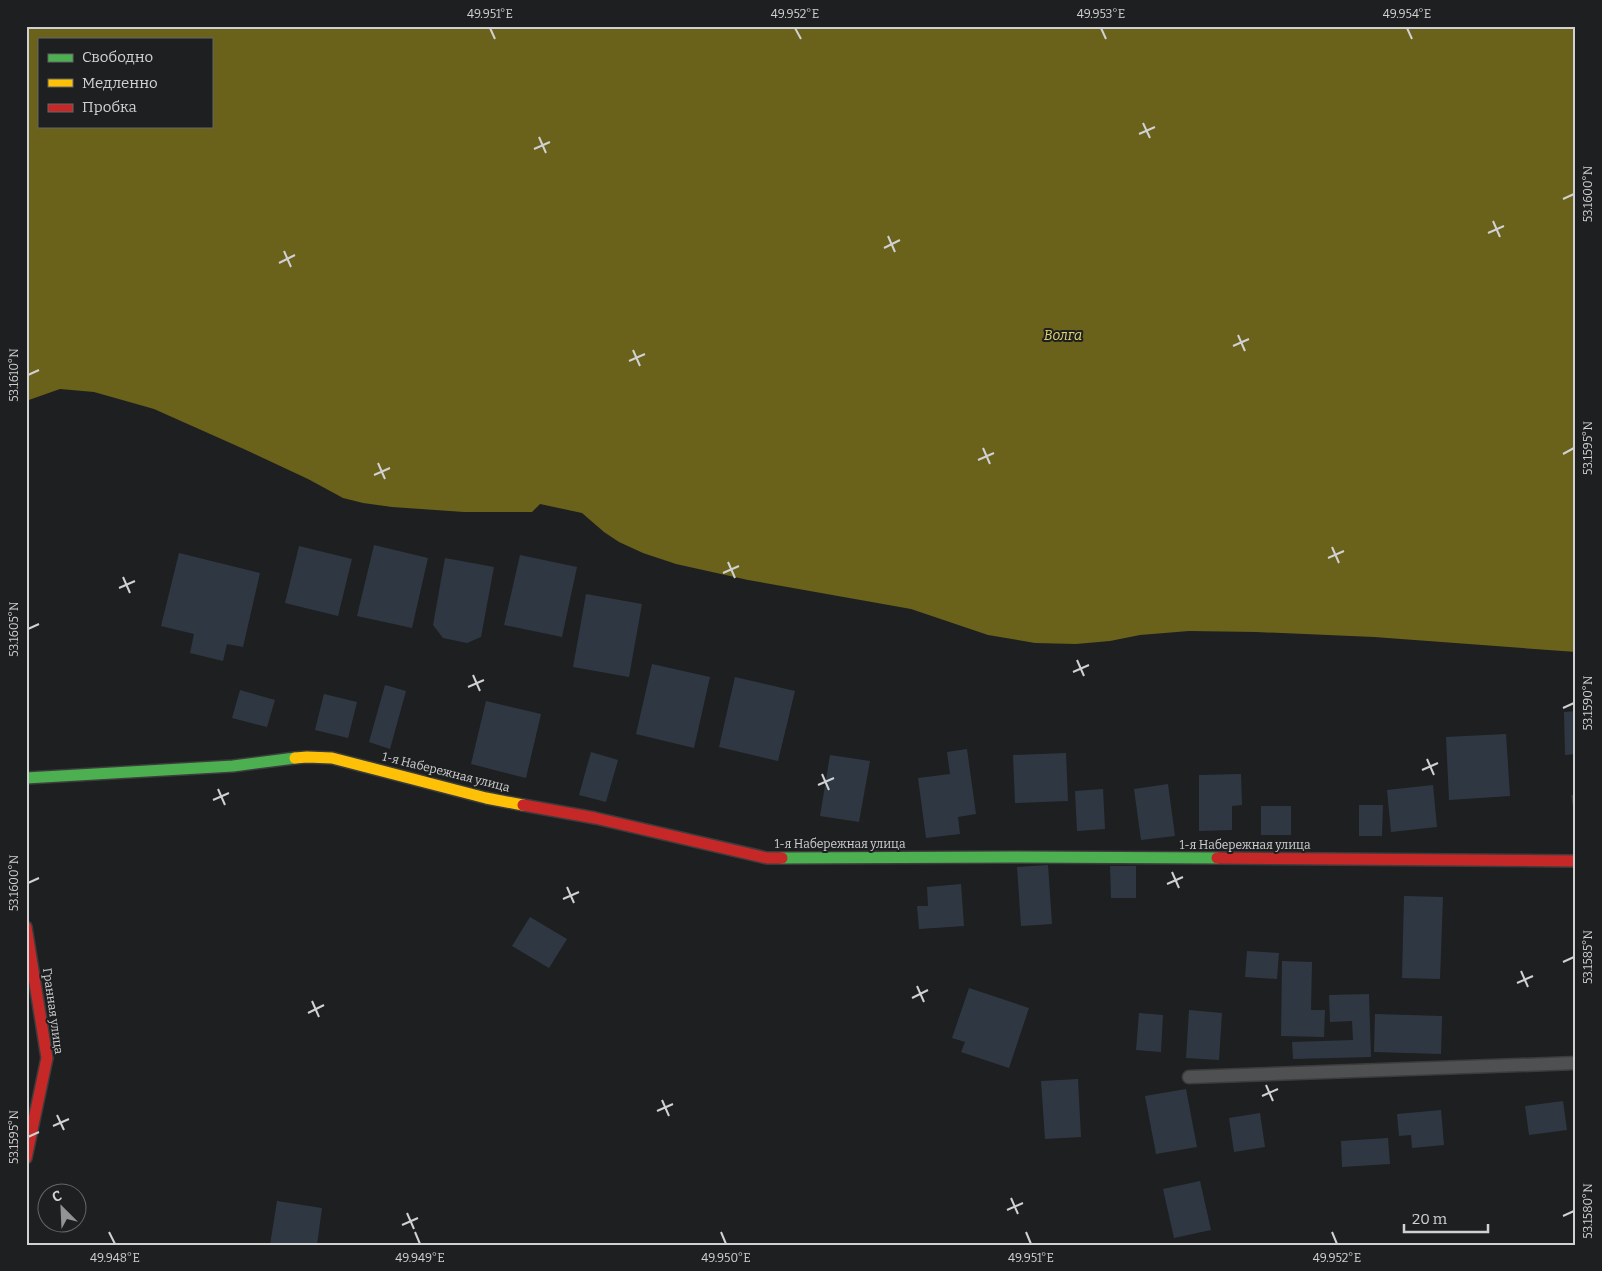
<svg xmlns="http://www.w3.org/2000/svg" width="1602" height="1271" font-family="Bitter,serif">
	<rect width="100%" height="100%" fill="#1e1f20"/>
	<path fill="#6a611a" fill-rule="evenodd" d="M 26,26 L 1576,26 L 1576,652 L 1374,637 L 1256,632 L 1189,631 L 1140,635 L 1110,641 L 1076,644 L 1035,643 L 988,635 L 911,609 L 748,580 L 676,564 L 643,553 L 619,542 L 604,532 L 582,513 L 540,504 L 532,512 L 464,512 L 392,507 L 363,503 L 343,498 L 308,479 L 246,450 L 154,409 L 94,392 L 60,389 L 26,401 ZM 39,39 L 211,39 L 211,126 L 39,126 Z"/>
	<g fill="#2f3842">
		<polygon points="374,545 428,558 412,628 357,616"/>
		<polygon points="299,546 352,559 338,616 285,603"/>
		<polygon points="179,553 260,573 243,647 227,644 223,661 190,653 194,634 161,626"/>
		<polygon points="520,555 577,567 562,637 504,625"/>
		<polygon points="445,558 494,567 481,637 467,643 443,638 433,625"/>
		<polygon points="586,594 642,604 629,677 573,667"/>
		<polygon points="652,664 710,677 694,748 636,734"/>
		<polygon points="735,677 795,691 778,761 719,747"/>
		<polygon points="385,685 406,691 390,749 369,742"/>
		<polygon points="240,690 275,700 267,727 232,718"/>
		<polygon points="324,694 357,702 348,738 315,730"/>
		<polygon points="486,701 541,714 526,778 471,764"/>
		<polygon points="1576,711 1576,754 1565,755 1564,712"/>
		<polygon points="1506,734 1510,796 1449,800 1446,737"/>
		<polygon points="967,749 976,814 958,817 960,834 926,838 918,778 950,774 947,752"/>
		<polygon points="591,752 618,760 606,802 579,795"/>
		<polygon points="1066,753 1068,801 1015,803 1013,755"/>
		<polygon points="830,755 870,761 859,822 820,816"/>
		<polygon points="1241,774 1242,805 1232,806 1232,830 1199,831 1199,775"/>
		<polygon points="1168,784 1175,836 1141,840 1134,789"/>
		<polygon points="1433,785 1437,827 1391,832 1387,790"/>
		<polygon points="1103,789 1105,829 1077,831 1075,791"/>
		<polygon points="1571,795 1576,795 1576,820 1575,820"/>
		<polygon points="1359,805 1383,805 1382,836 1359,836"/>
		<rect x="1261" y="806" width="30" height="29"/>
		<polygon points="1048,865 1052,924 1021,926 1017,867"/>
		<polygon points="1110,866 1136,866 1136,898 1111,898"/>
		<polygon points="961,884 964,926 919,929 917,906 928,906 927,887"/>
		<polygon points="1404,896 1443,897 1440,979 1402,978"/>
		<polygon points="530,917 567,939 549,968 512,946"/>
		<polygon points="1247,951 1279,953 1277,979 1245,977"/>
		<polygon points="1282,961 1312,962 1311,1010 1325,1010 1324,1037 1281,1036"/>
		<polygon points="969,988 1029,1008 1009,1068 961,1052 965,1042 952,1038"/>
		<polygon points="1369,994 1371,1057 1293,1059 1292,1042 1353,1040 1352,1021 1330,1022 1329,995"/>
		<polygon points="1189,1010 1222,1013 1219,1060 1186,1058"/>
		<polygon points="1139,1013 1163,1015 1161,1052 1136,1050"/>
		<polygon points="1375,1014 1442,1016 1441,1054 1374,1052"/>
		<polygon points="1078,1079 1081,1137 1045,1139 1041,1081"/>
		<polygon points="1186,1089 1197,1147 1156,1154 1145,1096"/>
		<polygon points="1563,1101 1567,1130 1529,1135 1525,1106"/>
		<polygon points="1441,1110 1444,1145 1412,1148 1411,1135 1399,1136 1397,1114"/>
		<polygon points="1260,1113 1265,1147 1234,1152 1229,1118"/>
		<polygon points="1388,1138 1390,1164 1342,1167 1341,1141"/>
		<polygon points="1200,1181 1211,1230 1174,1238 1163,1189"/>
		<polygon points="277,1201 322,1208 317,1245 270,1245"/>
	</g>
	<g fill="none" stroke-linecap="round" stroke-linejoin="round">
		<g stroke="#3c3c3d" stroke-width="15">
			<polyline id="lane" points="1189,1077 1576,1063"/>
		</g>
		<g stroke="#3c3c3d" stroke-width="14">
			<g id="fast">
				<polyline points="26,778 233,766 295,758"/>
				<polyline points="782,858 1017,857 1217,858"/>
			</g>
		</g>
		<g stroke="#3c3c3d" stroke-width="14">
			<polyline id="slow" points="295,758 307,757 332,758 486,798 523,805"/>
		</g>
		<g stroke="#3c3c3d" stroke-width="14">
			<g id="jam">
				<polyline points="523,805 595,818 767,858 782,858"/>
				<polyline points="1217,858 1576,861"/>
				<polyline points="26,927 47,1058 26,1158"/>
			</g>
		</g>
		<use href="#lane" stroke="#4f5051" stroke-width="12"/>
		<use href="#fast" stroke="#4caf50" stroke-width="11"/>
		<use href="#slow" stroke="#ffc107" stroke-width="11"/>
		<use href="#jam" stroke="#c62828" stroke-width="11"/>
	</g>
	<path fill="none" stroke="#d0d1d2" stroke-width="2" d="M 490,28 L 495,39M 795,28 L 801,39M 1101,28 L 1106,39M 1407,28 L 1412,39M 1143,123 L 1150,138M 1139,134 L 1155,127M 539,137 L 546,153M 534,149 L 550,142M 1563,199 L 1574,194M 1493,221 L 1500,237M 1488,233 L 1504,226M 888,236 L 895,252M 884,248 L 900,240M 284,251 L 291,267M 279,263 L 295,255M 1238,335 L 1245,351M 1233,346 L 1249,339M 633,350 L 640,366M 629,361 L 645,354M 28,375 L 39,370M 983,448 L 990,464M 1563,454 L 1574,448M 978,460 L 994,453M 378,463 L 385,479M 374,475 L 390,468M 1332,547 L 1339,563M 1328,558 L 1344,551M 728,562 L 735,578M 723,573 L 739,566M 123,577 L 130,593M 119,588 L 135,581M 28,629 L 39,624M 1077,660 L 1084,676M 1073,672 L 1089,665M 473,675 L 480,691M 468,687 L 484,680M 1563,708 L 1574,703M 1427,759 L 1434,775M 1422,770 L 1438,763M 822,774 L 829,790M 818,785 L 834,778M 218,789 L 225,805M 213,800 L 229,793M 1172,872 L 1179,888M 28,883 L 39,878M 1167,884 L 1183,877M 567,887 L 574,903M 563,899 L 579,892M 1563,962 L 1574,957M 1521,971 L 1528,987M 1517,983 L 1533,976M 917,986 L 924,1002M 912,998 L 928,990M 312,1001 L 319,1017M 308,1013 L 324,1005M 1266,1085 L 1273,1101M 1262,1096 L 1278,1089M 662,1100 L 669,1116M 657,1111 L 673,1104M 57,1115 L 64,1130M 53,1126 L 69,1119M 28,1137 L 39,1132M 1011,1198 L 1018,1214M 1007,1210 L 1023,1203M 407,1213 L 414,1229M 1563,1216 L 1574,1211M 402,1225 L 418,1218M 109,1232 L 115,1244M 415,1232 L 420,1244M 721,1232 L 726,1244M 1026,1232 L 1031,1244M 1332,1232 L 1337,1244"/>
	<g text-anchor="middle" stroke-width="4" stroke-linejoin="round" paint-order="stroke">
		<g font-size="12" fill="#d0d1d2" stroke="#1d1f21">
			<text transform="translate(446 772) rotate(14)" y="4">1-я Набережная улица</text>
			<text x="840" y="848">1-я Набережная улица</text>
			<text x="1245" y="849">1-я Набережная улица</text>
			<text transform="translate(53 1011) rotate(82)" y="4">Гранная улица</text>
		</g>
		<g font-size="14" font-style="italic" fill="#e3d46d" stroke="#1d1f21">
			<text x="1063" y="340">Волга</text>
		</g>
	</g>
	<rect width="1602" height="1271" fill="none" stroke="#1d1f21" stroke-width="55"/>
	<rect x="38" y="38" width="175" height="90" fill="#1d1f21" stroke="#656668"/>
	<rect x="48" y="54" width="25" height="8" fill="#4caf50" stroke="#656668"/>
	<text x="82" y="62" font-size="15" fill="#d0d1d2">Свободно</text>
	<rect x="48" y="79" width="25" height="8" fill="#ffc107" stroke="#656668"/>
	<text x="82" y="88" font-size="15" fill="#d0d1d2">Медленно</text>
	<rect x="48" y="104" width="25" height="8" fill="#c62828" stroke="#656668"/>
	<text x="82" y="112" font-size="15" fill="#d0d1d2">Пробка</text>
	<g transform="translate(62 1208) rotate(336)"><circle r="24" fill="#1d1f21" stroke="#656668"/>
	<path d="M0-4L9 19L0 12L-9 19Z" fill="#929394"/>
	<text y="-8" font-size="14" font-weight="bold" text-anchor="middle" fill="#d0d1d2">С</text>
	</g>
	<path d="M1404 1224v8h84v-8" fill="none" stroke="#d0d1d2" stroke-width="2.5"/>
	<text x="1412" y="1224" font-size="15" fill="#d0d1d2" stroke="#1d1f21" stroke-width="4" paint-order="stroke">20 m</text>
	<rect x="28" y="28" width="1546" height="1216" fill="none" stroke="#d0d1d2" stroke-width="2"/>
	<g font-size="12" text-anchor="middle" fill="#d0d1d2">
		<text x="490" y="18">49.951°E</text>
		<text x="795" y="18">49.952°E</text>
		<text x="1101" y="18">49.953°E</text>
		<text x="1407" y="18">49.954°E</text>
		<text transform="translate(1588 194) rotate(-90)" y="4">53.1600°N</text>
		<text transform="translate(14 375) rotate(-90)" y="4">53.1610°N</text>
		<text transform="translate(1588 448) rotate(-90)" y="4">53.1595°N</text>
		<text transform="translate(14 629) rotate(-90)" y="4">53.1605°N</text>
		<text transform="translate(1588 703) rotate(-90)" y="4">53.1590°N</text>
		<text transform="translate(14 883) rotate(-90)" y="4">53.1600°N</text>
		<text transform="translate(1588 957) rotate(-90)" y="4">53.1585°N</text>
		<text transform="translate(14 1137) rotate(-90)" y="4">53.1595°N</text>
		<text transform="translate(1588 1211) rotate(-90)" y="4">53.1580°N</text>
		<text x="115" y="1262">49.948°E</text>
		<text x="420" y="1262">49.949°E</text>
		<text x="726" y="1262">49.950°E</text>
		<text x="1031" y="1262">49.951°E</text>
		<text x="1337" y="1262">49.952°E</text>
	</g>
</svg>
